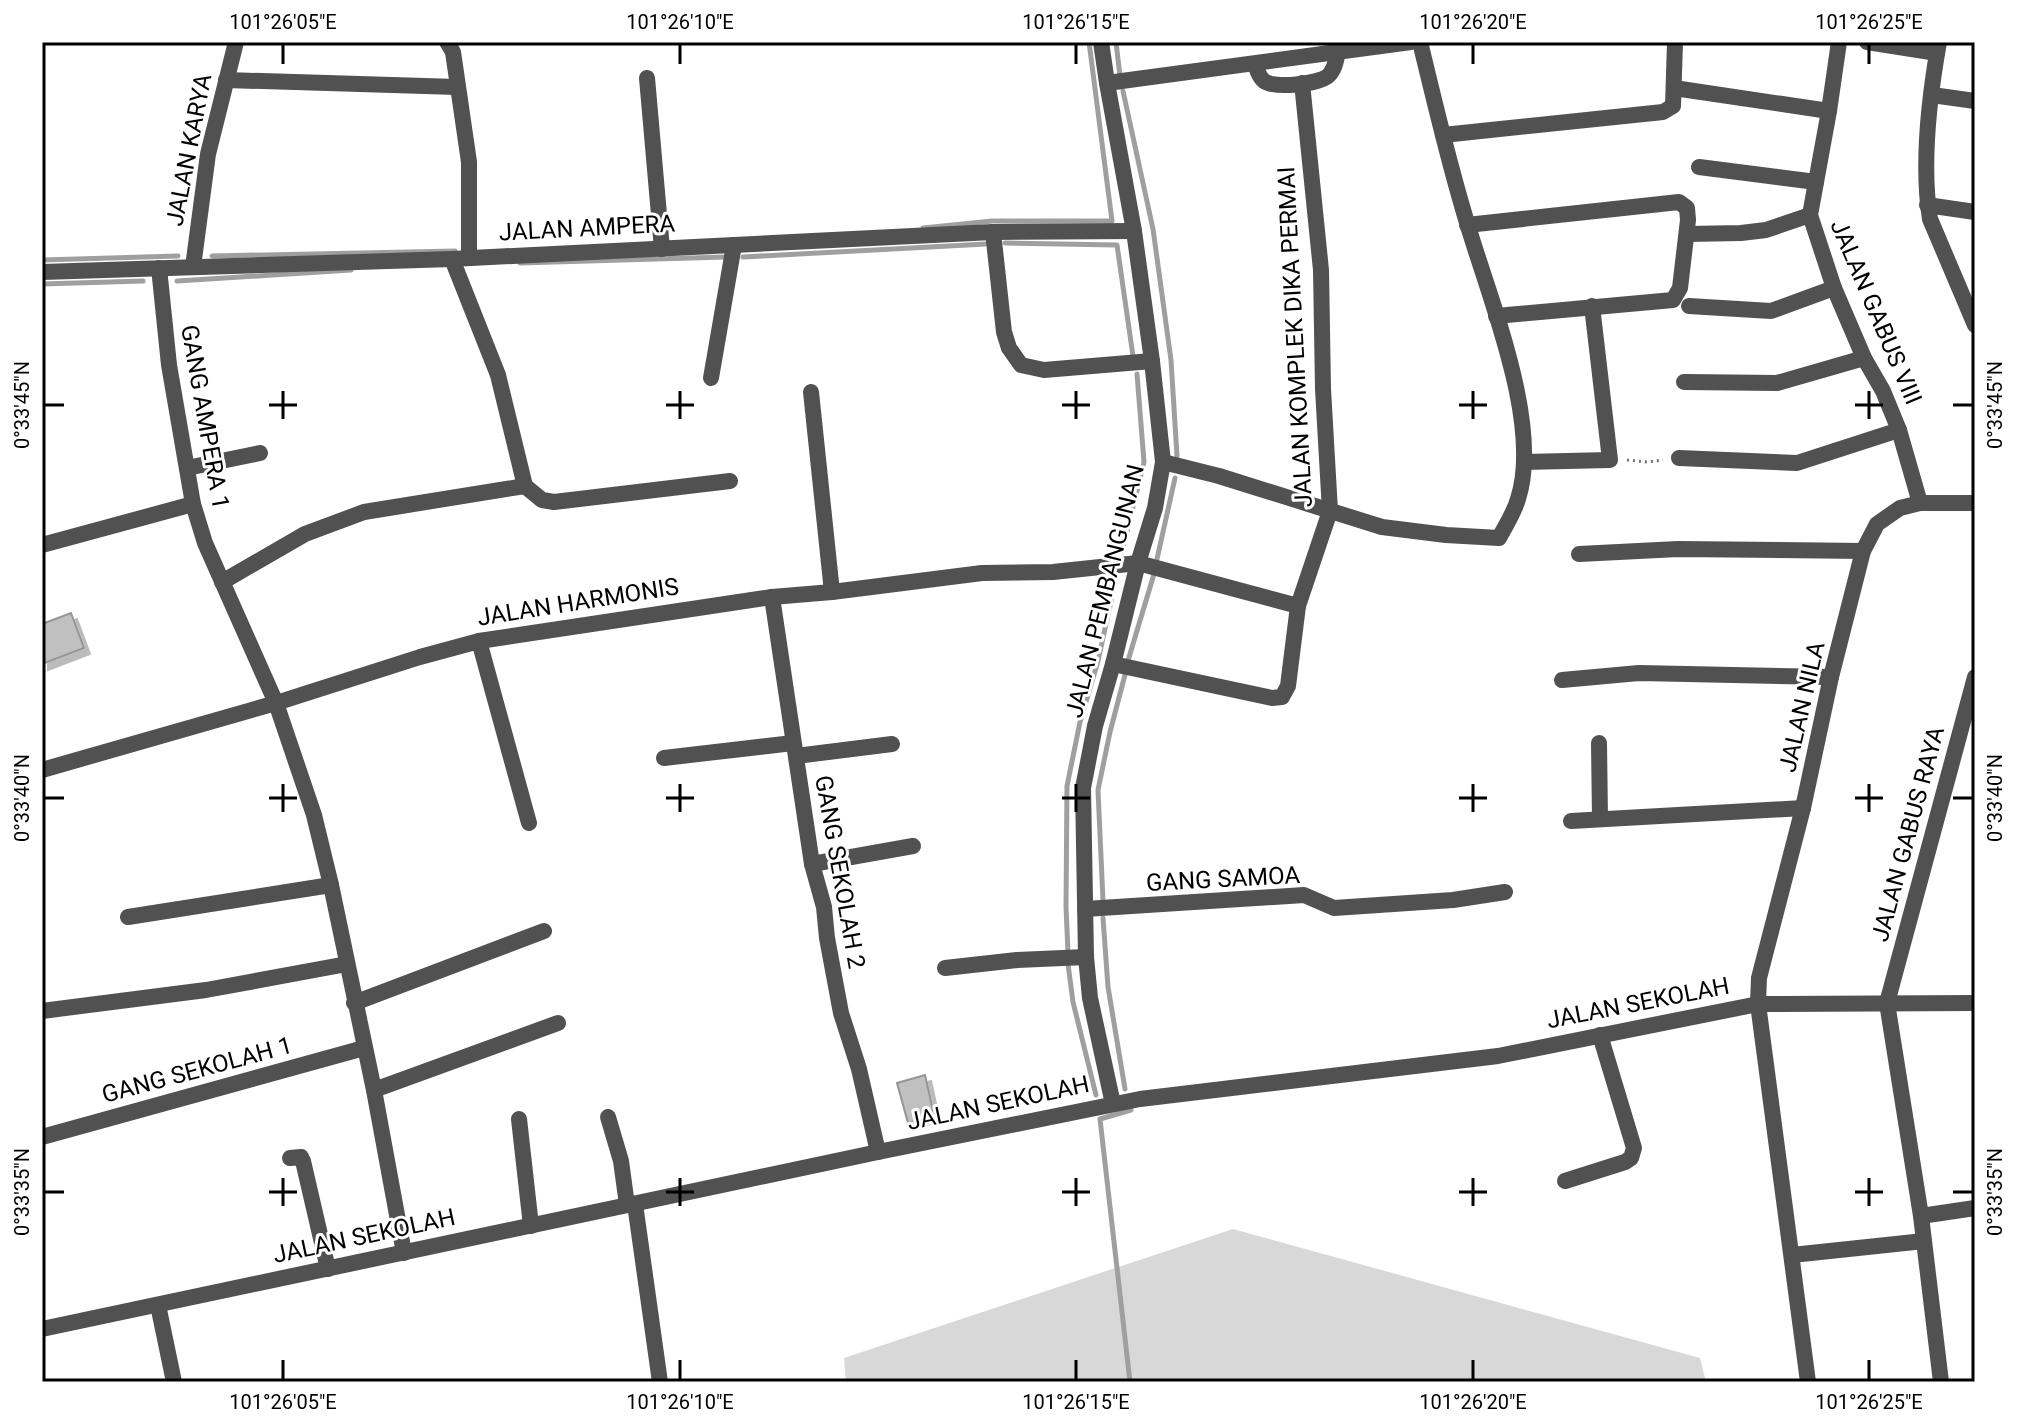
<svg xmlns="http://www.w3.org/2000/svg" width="2017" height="1424" font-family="Roboto,sans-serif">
	<defs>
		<filter id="shadow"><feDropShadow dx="6" dy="6" stdDeviation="0" flood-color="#0004"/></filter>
	</defs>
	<rect width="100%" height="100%" fill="#fff"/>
	<polygon fill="#d8d8d8" points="1233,1229 1700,1358 1706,1382 846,1382 844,1358"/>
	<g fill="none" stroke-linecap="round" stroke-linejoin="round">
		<g stroke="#9f9f9f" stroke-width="5">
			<polyline points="1116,42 1120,76"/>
			<polyline points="1123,91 1153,229 1171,360 1177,456"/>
			<polyline points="923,228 992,221 1112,221 1089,42"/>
			<polyline points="1005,243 1117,245 1133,356"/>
			<polyline points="212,256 455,251"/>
			<polyline points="743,257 986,244"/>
			<polyline points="42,260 178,256"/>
			<polyline points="520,263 725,257"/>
			<polyline points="177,281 351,270"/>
			<polyline points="42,284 143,281"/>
			<polyline points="1122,552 1144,462 1137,374"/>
			<polyline points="1157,559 1175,478"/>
			<polyline points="1127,664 1154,574"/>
			<polyline points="1103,901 1098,790 1110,732 1126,671"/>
			<polyline points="1103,918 1108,987 1125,1089"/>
			<polyline points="1068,953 1066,907 1067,786 1080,722 1098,661 1116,578"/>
			<polyline points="1068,964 1073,1002 1096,1095"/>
			<polyline points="1130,1382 1100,1119 1131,1110"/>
		</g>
	</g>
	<g fill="#c0c0c0" stroke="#959595" stroke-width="2" filter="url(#shadow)">
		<polygon points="71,613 84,648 42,664 42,624"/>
		<polygon points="925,1075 934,1115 908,1123 897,1083"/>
	</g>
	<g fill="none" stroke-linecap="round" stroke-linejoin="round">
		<polyline stroke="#737373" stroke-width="3" stroke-dasharray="2 4" stroke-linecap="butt" points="1627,460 1647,462 1663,460"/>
		<g stroke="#515151" stroke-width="16">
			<polyline points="447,42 453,52 469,162 469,258"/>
			<polyline points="1101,42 1107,83 1134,231 1152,361 1163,462 1155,508 1138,563 1113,664 1095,726 1083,788 1086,957 1090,998 1113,1104"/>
			<polyline points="1839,42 1829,111 1810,215 1834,288 1864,358 1883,391 1899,430 1920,503"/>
			<polyline points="1867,42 1937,53"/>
			<path d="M 1939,42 C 1929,98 1921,163 1930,219 L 1975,325"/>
			<path d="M 1255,64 C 1257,70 1259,77 1264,81 C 1275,89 1318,84 1328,76 C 1335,70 1336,60 1338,52"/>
			<polyline points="647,78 662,249"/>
			<polyline points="226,80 457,87"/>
			<polyline points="1107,83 1411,42"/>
			<polyline points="1674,88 1829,111"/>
			<polyline points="1932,95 1975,101"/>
			<polyline points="1443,135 1663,112 1673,106 1675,42"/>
			<polyline points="1699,167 1816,182"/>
			<polyline points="1927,205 1975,212"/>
			<polyline points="1467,225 1679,202 1687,208 1688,220 1680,288 1673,300 1496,316"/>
			<polyline points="993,232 1004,332 1009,348 1021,365 1044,370 1152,361"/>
			<polyline points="1687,234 1741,233 1766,230 1810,215"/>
			<polyline points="193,267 208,154 236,42"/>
			<polyline points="159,268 169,365 193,504 205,543 276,703 314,815 331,885 374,1090 404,1253"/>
			<polyline points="42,272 452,259 993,232 1134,231"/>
			<polyline points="1689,306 1771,311 1834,288"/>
			<polyline points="711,378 734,245"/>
			<polyline points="1684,382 1777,383 1864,358"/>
			<polyline points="811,392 832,592"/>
			<polyline points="1679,458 1797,463 1899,430"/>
			<path d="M 1163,462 L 1219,476 L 1382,527 L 1446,535 L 1499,538 C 1506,525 1514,513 1518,499 C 1542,425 1490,300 1468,226 C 1449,165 1435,103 1420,42"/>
			<polyline points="1524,462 1610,460 1592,306"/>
			<polyline points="187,468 260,453"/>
			<polyline points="525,486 542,500 554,502 730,481"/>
			<polyline points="42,545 193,504"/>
			<polyline points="1579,554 1678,549 1863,551"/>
			<polyline points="222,582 305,534 364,512 525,486 498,375 452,259"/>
			<polyline points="772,597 812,864 824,907 827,938 841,1013 859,1069 878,1152"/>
			<polyline points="479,641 529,823"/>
			<polyline points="1113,664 1272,698 1282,697 1288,686 1298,606 1330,511 1323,389 1321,270 1302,83"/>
			<polyline points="1562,680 1639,673 1831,677"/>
			<polyline points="1599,743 1600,818"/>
			<polyline points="796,756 892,744"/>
			<polyline points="664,758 793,743"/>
			<polyline points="42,770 276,703 420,657 479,641 772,597 832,592 982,573 1053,572 1138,563 1298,606"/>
			<polyline points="1571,821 1803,808"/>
			<polyline points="812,864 913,846"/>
			<polyline points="1085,909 1304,895 1334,908 1453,900 1505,892"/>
			<polyline points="128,917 331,885"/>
			<polyline points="945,968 1017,960 1086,957"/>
			<polyline points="354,1003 544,931"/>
			<polyline points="42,1011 206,990 347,964"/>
			<polyline points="374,1090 558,1023"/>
			<polyline points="608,1117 621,1161 627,1205"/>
			<polyline points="519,1119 531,1226"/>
			<polyline points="42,1137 364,1048"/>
			<polyline points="290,1158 301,1157 303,1161 328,1269"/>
			<polyline points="1565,1181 1625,1162 1631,1158 1634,1148 1600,1035"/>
			<polyline points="635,1204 660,1382"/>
			<polyline points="1921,1216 1975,1208"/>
			<polyline points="1792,1255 1924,1241"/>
			<polyline points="158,1305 174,1382"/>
			<polyline points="1808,1382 1758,1004 1759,978 1803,808 1831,677 1863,551 1877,524 1900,508 1920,503 1975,503"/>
			<polyline points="1941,1382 1921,1216 1887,1003 1975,677"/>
		</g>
		<polyline stroke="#515151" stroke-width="16" points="42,1329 878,1152 1140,1099 1498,1056 1758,1004 1975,1003"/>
	</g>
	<path fill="none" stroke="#000" stroke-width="3" d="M 283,44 L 283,64M 680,44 L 680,64M 1076,44 L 1076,64M 1473,44 L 1473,64M 1869,44 L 1869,64M 283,391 L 283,419M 680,391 L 680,419M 1076,391 L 1076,419M 1473,391 L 1473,419M 1869,391 L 1869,419M 44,405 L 64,405M 269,405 L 297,405M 666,405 L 694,405M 1062,405 L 1090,405M 1459,405 L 1487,405M 1855,405 L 1883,405M 1953,405 L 1973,405M 283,784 L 283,812M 680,784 L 680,812M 1076,784 L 1076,812M 1473,784 L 1473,812M 1869,784 L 1869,812M 44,798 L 64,798M 269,798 L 297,798M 666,798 L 694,798M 1062,798 L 1090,798M 1459,798 L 1487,798M 1855,798 L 1883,798M 1953,798 L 1973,798M 283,1178 L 283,1206M 680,1178 L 680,1206M 1076,1178 L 1076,1206M 1473,1178 L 1473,1206M 1869,1178 L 1869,1206M 44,1192 L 64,1192M 269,1192 L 297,1192M 666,1192 L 694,1192M 1062,1192 L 1090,1192M 1459,1192 L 1487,1192M 1855,1192 L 1883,1192M 1953,1192 L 1973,1192M 283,1360 L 283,1380M 680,1360 L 680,1380M 1076,1360 L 1076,1380M 1473,1360 L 1473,1380M 1869,1360 L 1869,1380"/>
	<g text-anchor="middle" stroke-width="6" stroke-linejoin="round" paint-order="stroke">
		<g font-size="24" fill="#000" stroke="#fff">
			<text transform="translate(189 150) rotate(-79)" y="8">JALAN KARYA</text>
			<text transform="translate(587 228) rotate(-3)" y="8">JALAN AMPERA</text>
			<text transform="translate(1876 312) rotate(67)" y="8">JALAN GABUS VIII</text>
			<text transform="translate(1295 337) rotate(-93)" y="8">JALAN KOMPLEK DIKA PERMAI</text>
			<text transform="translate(205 417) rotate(80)" y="8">GANG AMPERA 1</text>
			<text transform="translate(1105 591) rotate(-76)" y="8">JALAN PEMBANGUNAN</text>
			<text transform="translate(578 602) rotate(-9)" y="8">JALAN HARMONIS</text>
			<text transform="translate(1802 707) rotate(-77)" y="8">JALAN NILA</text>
			<text transform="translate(1908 834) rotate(-75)" y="8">JALAN GABUS RAYA</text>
			<text transform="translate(840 872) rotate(80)" y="8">GANG SEKOLAH 2</text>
			<text transform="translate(1223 879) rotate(-3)" y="8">GANG SAMOA</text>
			<text transform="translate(1638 1003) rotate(-11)" y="8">JALAN SEKOLAH</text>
			<text transform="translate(197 1070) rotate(-15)" y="8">GANG SEKOLAH 1</text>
			<text transform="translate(998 1103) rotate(-12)" y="8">JALAN SEKOLAH</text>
			<text transform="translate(364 1236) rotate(-12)" y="8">JALAN SEKOLAH</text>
		</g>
	</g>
	<rect width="2017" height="1424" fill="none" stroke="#ffffff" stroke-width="88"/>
	<rect x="44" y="44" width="1929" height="1336" fill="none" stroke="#000" stroke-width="3"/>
	<g font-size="20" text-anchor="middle" fill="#000">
		<text x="283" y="29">101°26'05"E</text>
		<text x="680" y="29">101°26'10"E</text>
		<text x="1076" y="29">101°26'15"E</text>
		<text x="1473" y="29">101°26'20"E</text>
		<text x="1869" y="29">101°26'25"E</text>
		<text transform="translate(22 405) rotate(-90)" y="7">0°33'45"N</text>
		<text transform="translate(1995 405) rotate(-90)" y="7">0°33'45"N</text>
		<text transform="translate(22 798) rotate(-90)" y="7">0°33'40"N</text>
		<text transform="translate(1995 798) rotate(-90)" y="7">0°33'40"N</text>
		<text transform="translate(22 1192) rotate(-90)" y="7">0°33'35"N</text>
		<text transform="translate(1995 1192) rotate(-90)" y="7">0°33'35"N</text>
		<text x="283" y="1409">101°26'05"E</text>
		<text x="680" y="1409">101°26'10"E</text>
		<text x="1076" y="1409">101°26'15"E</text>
		<text x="1473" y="1409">101°26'20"E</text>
		<text x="1869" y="1409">101°26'25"E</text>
	</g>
</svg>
